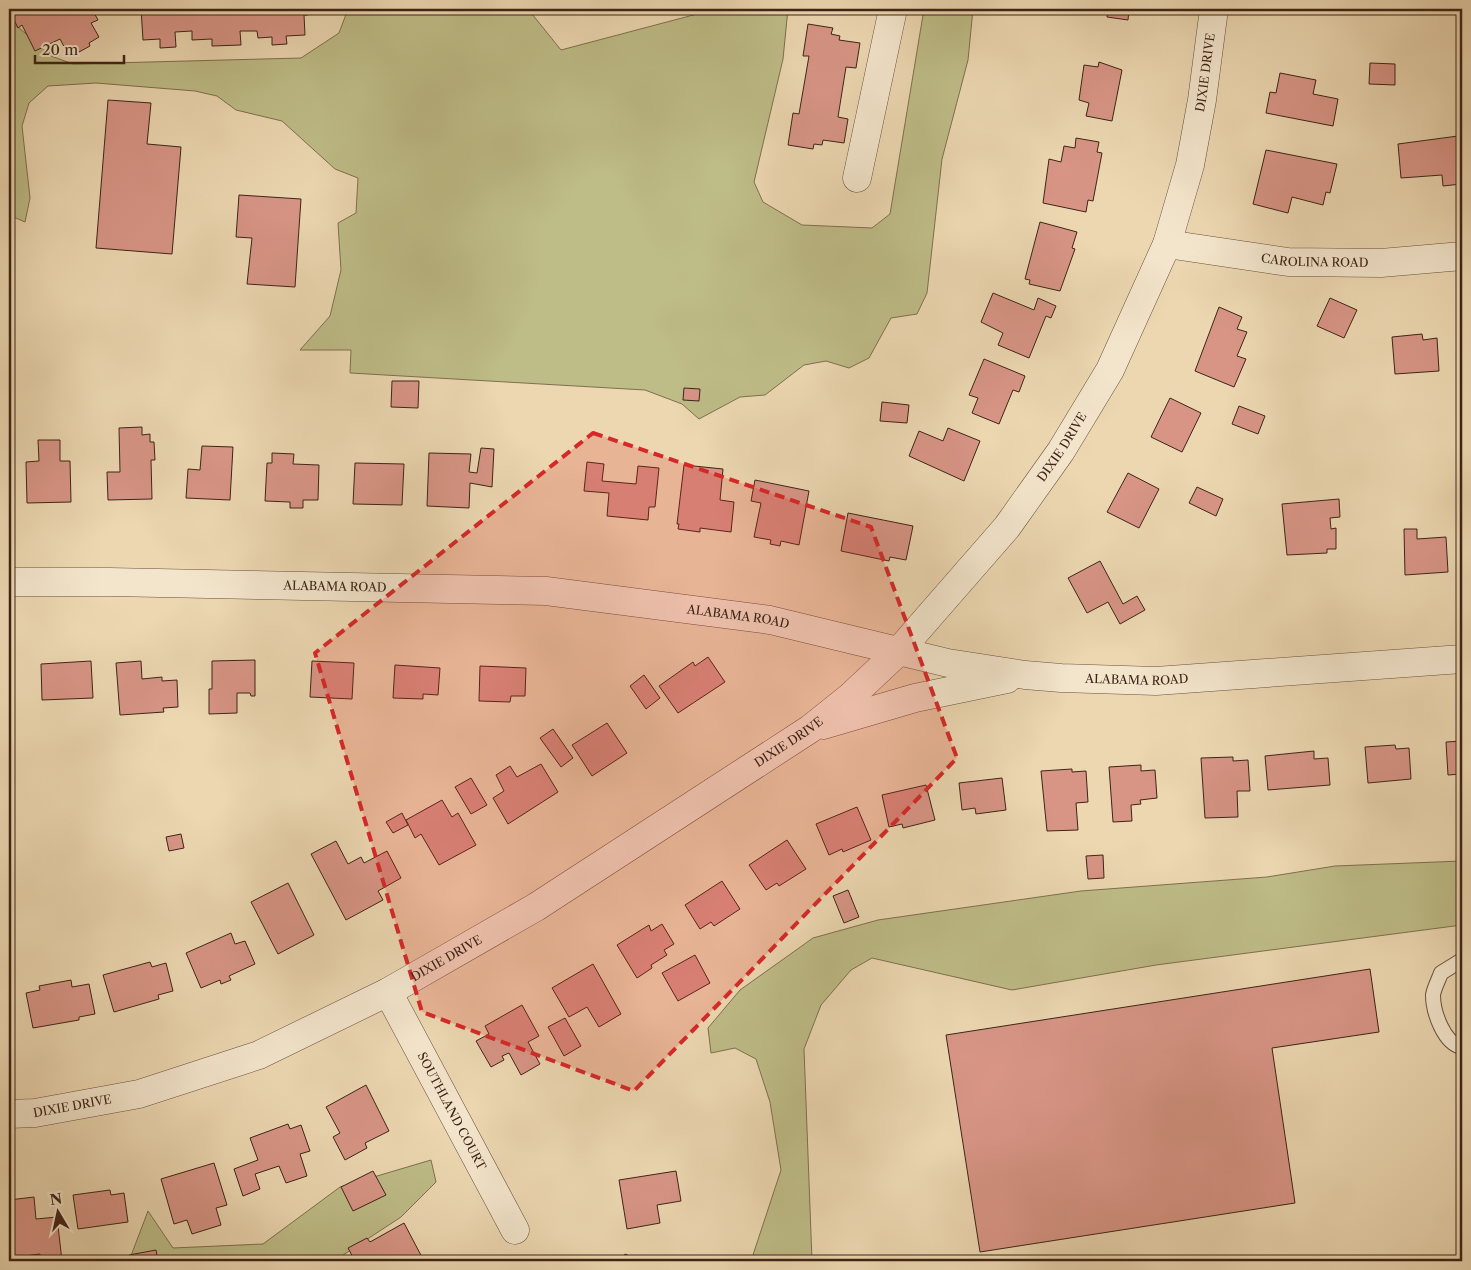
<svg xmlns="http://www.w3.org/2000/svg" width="1471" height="1270" font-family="'Libre Caslon Text',serif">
	<rect width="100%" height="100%" fill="#ecd7b1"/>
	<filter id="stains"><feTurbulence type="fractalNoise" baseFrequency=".004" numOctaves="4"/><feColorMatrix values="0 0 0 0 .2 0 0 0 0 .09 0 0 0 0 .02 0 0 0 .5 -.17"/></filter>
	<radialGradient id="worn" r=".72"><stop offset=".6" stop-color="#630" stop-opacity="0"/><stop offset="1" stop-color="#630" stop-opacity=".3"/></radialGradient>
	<g fill="#bebc87" stroke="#7e704e">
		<polygon points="348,9 528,9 561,50 716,9 788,9 783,59 754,182 763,202 802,225 872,228 890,214 924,9 973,9 968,60 942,159 927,293 917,314 891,318 869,358 849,368 826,361 804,365 765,395 740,397 699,419 682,404 645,390 350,373 351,350 300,350 330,316 341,270 338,223 356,213 358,178 335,169 282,121 236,110 217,96 195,91 96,83 48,86 29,103 22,126 30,198 25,222 9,215 9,25 17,26 51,56 73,64 301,58 339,33"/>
		<polygon points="1462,861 1462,925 1156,965 1012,990 872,958 851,970 821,1005 804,1049 812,1261 751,1261 781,1170 770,1102 756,1059 735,1048 711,1053 708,1028 740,990 813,938 878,920 1081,891 1267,877 1335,866"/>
		<polygon points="431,1160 436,1182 401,1217 334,1261 129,1261 148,1211 173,1248 263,1244 340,1187"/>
	</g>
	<g fill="#d89586" stroke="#3d2416">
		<polygon points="16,9 92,9 98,20 91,23 99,37 89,43 90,46 79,52 77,49 68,54 60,39 35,51 22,25 18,28 10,12"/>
		<polygon points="141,9 308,9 308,15 304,15 305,35 286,36 287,44 272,45 272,37 258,38 257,31 240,31 241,45 212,46 212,39 192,40 192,31 175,32 176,47 160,48 160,39 143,40"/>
		<polygon points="1108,9 1129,9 1128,20 1107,17"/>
		<polygon points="808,24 833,28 831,34 840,36 839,40 860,43 856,68 846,67 838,117 848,119 844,143 823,140 822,145 814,144 813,149 788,145 793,113 799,114 809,56 803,56"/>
		<polygon points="1099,62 1122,70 1112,121 1086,116 1089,103 1079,100 1084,65 1098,67"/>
		<polygon points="1370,63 1395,64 1395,85 1369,84"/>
		<polygon points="1280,73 1316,80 1313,94 1338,99 1333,126 1266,113 1270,92 1276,93"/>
		<polygon points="108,100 151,103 147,144 181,147 172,254 96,248"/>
		<polygon points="1458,136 1462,173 1460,173 1461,184 1443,186 1442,175 1401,178 1398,144"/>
		<polygon points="1076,138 1099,142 1097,152 1102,153 1093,201 1088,200 1086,212 1043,203 1049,159 1061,162 1064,146 1075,148"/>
		<polygon points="1266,150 1337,164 1330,193 1326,192 1323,205 1292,197 1288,213 1253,204"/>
		<polygon points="239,195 301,199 295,287 247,284 252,238 236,237"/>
		<polygon points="1040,222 1077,232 1072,248 1075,249 1060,291 1029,284 1030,280 1025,279"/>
		<polygon points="993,293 1034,310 1038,298 1056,306 1051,318 1046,316 1029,358 998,345 1003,333 981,322"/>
		<polygon points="1330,298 1357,310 1344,338 1317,326"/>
		<polygon points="1219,307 1242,317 1237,329 1247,332 1237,356 1246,359 1234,387 1195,371"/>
		<polygon points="1422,334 1423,340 1437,338 1439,371 1395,374 1392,337"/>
		<polygon points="984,359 1025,376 1019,392 1013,390 999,424 972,413 978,398 969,395"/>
		<polygon points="392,381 419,381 418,408 391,407"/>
		<polygon points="684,388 700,389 699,401 683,400"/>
		<polygon points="1170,398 1201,413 1182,452 1151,437"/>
		<polygon points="882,402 909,405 907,423 880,421"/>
		<polygon points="1239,406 1265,416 1258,434 1232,424"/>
		<polygon points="142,427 142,435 150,434 150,442 154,442 155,460 151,460 152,499 108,500 107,472 120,472 119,428"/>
		<polygon points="948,428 980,441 964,481 909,456 919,431 943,441"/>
		<polygon points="38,440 60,440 60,461 70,461 71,502 27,503 26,462 39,461"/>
		<polygon points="202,446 233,447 230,500 186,498 188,469 200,470"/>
		<polygon points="481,448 494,449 492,487 470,483 469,508 427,506 429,453 471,454 469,472 477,473"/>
		<polygon points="272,453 294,454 293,464 319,465 318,500 303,500 303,508 290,508 290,502 265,501 267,463 272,463"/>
		<polygon points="587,462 604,464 602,481 636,484 638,466 659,468 655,507 649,507 648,520 607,516 609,493 584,491"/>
		<polygon points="355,463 404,464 402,505 353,504"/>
		<polygon points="684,465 723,469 720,500 734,502 731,532 700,528 700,532 678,529 679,524 677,524"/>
		<polygon points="1128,473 1159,489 1139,528 1107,512"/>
		<polygon points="755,480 809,491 799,545 781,541 780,546 770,544 771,540 754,537 761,503 751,501"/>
		<polygon points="1197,487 1223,499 1216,516 1189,503"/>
		<polygon points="1339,499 1340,517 1330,518 1331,529 1336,528 1336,549 1327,549 1327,553 1287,555 1282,504"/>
		<polygon points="848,513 913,526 906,560 890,557 889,561 841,551"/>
		<polygon points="1404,529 1417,529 1417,539 1446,537 1448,572 1405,575"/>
		<polygon points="1100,561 1123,604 1137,596 1145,610 1120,624 1108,602 1087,613 1068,578"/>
		<polygon points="708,657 725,682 678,713 659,686 693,662 695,666"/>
		<polygon points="255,660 255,696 251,696 250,693 237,693 237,713 209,714 209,689 212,689 212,661"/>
		<polygon points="91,661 93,698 42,700 41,664"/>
		<polygon points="141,661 142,679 162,677 162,681 177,680 178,707 163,708 164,712 120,715 116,663"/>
		<polygon points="312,661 354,663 352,699 310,697"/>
		<polygon points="395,665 440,668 438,695 423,694 423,699 393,698"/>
		<polygon points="480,666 526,668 525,696 511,696 510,702 479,701"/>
		<polygon points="644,675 660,698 646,709 630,686"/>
		<polygon points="607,723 627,753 592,776 572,745"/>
		<polygon points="553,729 573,758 561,767 540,738"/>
		<polygon points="1462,741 1462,774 1448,775 1446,742"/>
		<polygon points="1395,745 1396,749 1409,748 1411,779 1368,783 1365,747"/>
		<polygon points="1314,751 1314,759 1328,758 1330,785 1268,790 1265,756"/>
		<polygon points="1233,757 1233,761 1248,760 1250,791 1237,791 1238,817 1205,818 1201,758"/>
		<polygon points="541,764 558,792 508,824 493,798 504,791 496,775 510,766 517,777"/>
		<polygon points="1141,765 1141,771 1155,770 1157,798 1140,800 1141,804 1131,805 1132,821 1113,822 1109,767"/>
		<polygon points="1072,769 1072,772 1086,771 1088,802 1076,803 1078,830 1047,831 1041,771"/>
		<polygon points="471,778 487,805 471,814 455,787"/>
		<polygon points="1002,778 1006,810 976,814 975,808 962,810 959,783"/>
		<polygon points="926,785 935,820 903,828 902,824 889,827 882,795"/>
		<polygon points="442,800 452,817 458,813 476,845 439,865 421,834 415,838 406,820"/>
		<polygon points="857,807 871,840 843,852 842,849 829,855 816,824"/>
		<polygon points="402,813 408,825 393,833 386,822"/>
		<polygon points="181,834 184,848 169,851 166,837"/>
		<polygon points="787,840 806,869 779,886 777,883 766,890 749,865"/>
		<polygon points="336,841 348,864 361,857 364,863 387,851 401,878 378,891 383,900 346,920 311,854"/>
		<polygon points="1103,855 1104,878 1088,879 1086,856"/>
		<polygon points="722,881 740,909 714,926 711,922 700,929 685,905"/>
		<polygon points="288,883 314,935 278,954 251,902"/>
		<polygon points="848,890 859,917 844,923 833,896"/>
		<polygon points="662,924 674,944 664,950 667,955 651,965 652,968 637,978 617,945 649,925 651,931"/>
		<polygon points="231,933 235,944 245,941 255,964 229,976 231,980 221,984 220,980 201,988 186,953"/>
		<polygon points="695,955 710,983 678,1001 662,973"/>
		<polygon points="150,962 152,967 166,963 173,991 158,995 159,999 114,1012 103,975"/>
		<polygon points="593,964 621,1014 599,1027 587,1007 569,1017 552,988"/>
		<polygon points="1370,969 1379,1032 1272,1048 1295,1203 980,1252 946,1035"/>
		<polygon points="71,980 72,987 89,984 95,1014 79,1017 79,1020 33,1028 26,993 40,990 39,986"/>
		<polygon points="522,1005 539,1036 528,1042 540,1064 521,1075 509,1053 502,1056 504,1060 491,1067 476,1041 489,1034 485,1026"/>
		<polygon points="565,1018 581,1046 564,1056 548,1027"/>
		<polygon points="366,1085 389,1131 365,1143 367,1148 345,1160 333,1137 340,1133 326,1107"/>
		<polygon points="288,1124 290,1129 301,1125 310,1151 300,1154 307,1176 286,1183 279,1166 255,1174 260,1189 243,1196 234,1169 258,1160 250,1138"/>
		<polygon points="214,1163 227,1205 216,1208 221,1225 192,1234 187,1220 174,1224 161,1179"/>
		<polygon points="373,1171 386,1195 353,1211 341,1187"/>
		<polygon points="676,1171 681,1201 657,1205 660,1223 627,1229 619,1180"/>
		<polygon points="110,1190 111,1195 124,1193 128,1222 78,1229 73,1195"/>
		<polygon points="34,1197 36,1219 57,1217 62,1261 40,1261 40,1254 9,1258 9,1200"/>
		<polygon points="404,1223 424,1261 383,1261 380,1257 373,1261 355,1261 348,1248 367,1238 370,1242"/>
		<polygon points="156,1250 158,1261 130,1261 129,1255"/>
		<polygon points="625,1254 641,1261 622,1261"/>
	</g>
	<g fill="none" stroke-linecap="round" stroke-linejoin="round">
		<g stroke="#69513d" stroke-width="16">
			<path id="lane" d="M 1462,960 L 1441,973 C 1439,979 1434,988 1433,995 C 1433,1012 1444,1044 1462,1047"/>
		</g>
		<g stroke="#69513d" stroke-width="29">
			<g id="street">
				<polyline points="857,178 893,9"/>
				<path id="s1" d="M 1167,244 L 1288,262 L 1381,263 L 1462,256"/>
				<path id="s2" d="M 9,582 L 110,582 L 546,591 L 770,620 L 948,663 L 1025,675 L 1061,678 L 1156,681 L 1462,659"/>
				<polyline points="823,725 915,698 1007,679"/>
				<path id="s3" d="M 388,992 L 515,1230"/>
				<path id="s4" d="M 9,1114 L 35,1113 L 139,1094 L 259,1055 L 388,992 L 536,907 L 810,729 L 850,697 L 898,652 L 1007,527 L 1061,451 L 1110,370 L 1167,244 L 1190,165 L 1202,100 L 1214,9"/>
			</g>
		</g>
		<use href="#lane" stroke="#f3e5cc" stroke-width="14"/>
		<use href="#street" stroke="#f3e5cc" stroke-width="28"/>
	</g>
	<path fill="#d62828" fill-opacity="0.2" stroke="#d62828" stroke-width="4" stroke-dasharray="10 6" stroke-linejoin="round" d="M 593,433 L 871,527 L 957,758 L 634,1091 L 422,1012 L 315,653 Z"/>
	<g text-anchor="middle" stroke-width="4.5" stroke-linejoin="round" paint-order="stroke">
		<g font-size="12" fill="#3d2416" stroke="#f3e5cc">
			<text dy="4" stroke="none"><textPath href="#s4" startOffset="1684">DIXIE DRIVE</textPath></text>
			<text dy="4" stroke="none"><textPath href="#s1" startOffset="149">CAROLINA ROAD</textPath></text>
			<text dy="4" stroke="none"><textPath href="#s4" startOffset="1279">DIXIE DRIVE</textPath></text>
			<text dy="4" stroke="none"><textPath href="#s2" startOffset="326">ALABAMA ROAD</textPath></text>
			<text dy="4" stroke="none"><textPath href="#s2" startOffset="731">ALABAMA ROAD</textPath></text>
			<text dy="4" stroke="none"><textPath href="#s2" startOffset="1136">ALABAMA ROAD</textPath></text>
			<text dy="4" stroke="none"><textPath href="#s4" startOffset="874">DIXIE DRIVE</textPath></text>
			<text dy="4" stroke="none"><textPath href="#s4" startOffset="469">DIXIE DRIVE</textPath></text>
			<text dy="4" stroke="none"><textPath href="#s4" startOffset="64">DIXIE DRIVE</textPath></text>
			<text dy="4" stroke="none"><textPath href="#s3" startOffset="135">SOUTHLAND COURT</textPath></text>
		</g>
	</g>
	<rect width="1471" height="1270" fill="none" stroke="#ecd7b1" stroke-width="30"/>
	<rect x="10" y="10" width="1451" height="1250" fill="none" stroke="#3d2416" stroke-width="2.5"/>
	<rect x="15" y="15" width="1441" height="1240" fill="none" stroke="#3d2416"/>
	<g transform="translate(58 1212) rotate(351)" stroke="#f3e5cc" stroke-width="4" paint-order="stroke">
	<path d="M0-4L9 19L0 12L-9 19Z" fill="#3d2416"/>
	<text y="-8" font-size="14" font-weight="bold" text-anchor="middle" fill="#3d2416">N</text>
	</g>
	<path d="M35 55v8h89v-8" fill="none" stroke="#3d2416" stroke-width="2.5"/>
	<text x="42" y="55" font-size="15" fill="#3d2416" stroke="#f3e5cc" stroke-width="4" paint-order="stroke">20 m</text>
	<rect width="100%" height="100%" filter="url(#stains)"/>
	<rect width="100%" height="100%" fill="url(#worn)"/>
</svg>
